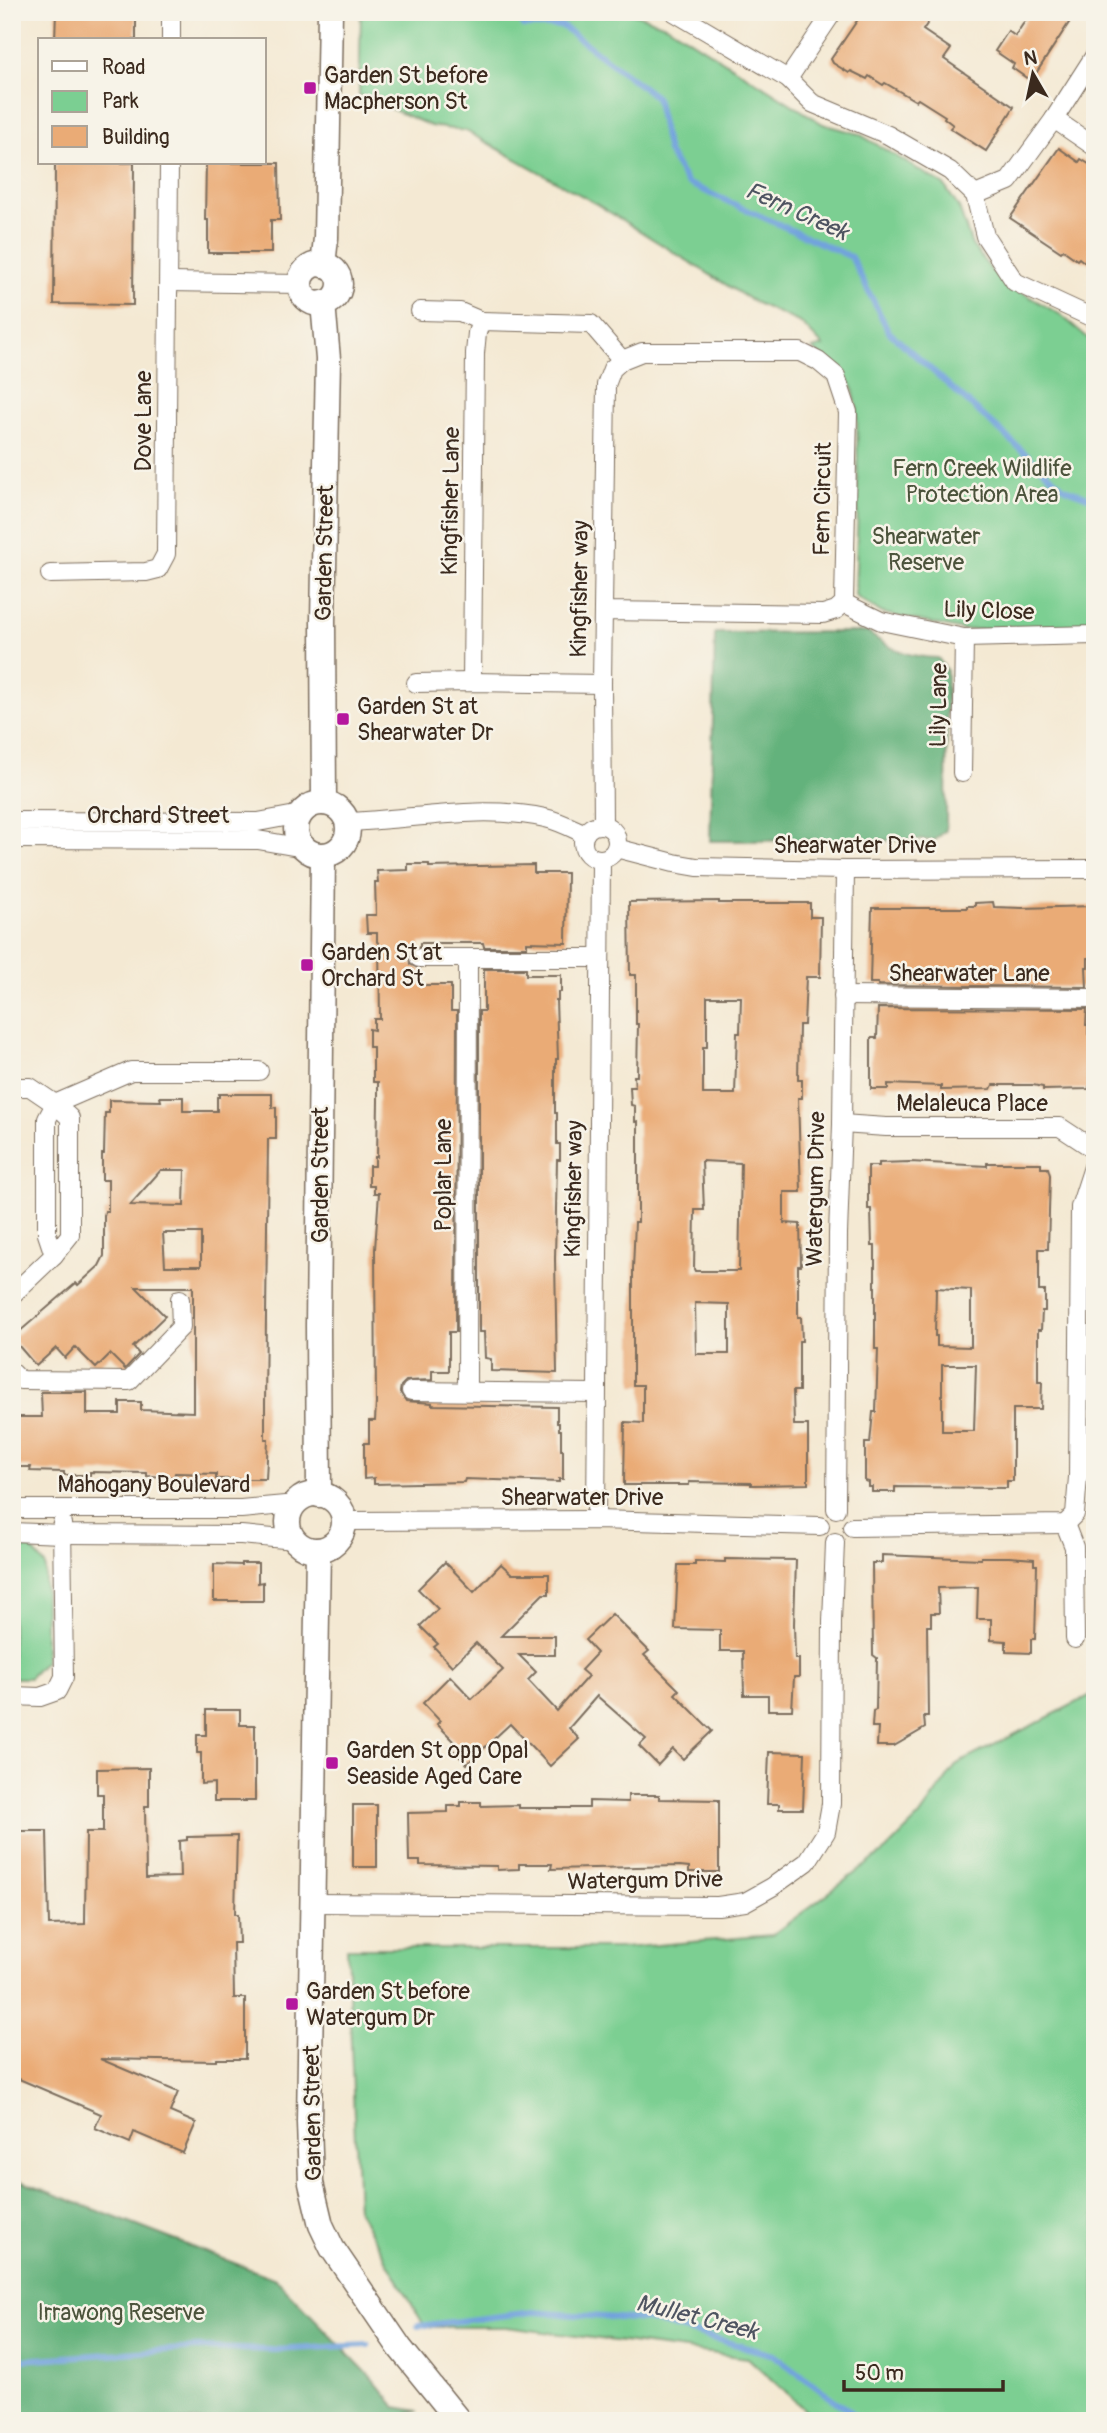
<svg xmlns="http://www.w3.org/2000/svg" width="1107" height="2433" font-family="Pangolin,sans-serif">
	<rect width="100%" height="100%" fill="#f7f3e8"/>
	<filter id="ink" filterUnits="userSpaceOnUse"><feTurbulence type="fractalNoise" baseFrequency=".0143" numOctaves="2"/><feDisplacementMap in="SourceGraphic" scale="14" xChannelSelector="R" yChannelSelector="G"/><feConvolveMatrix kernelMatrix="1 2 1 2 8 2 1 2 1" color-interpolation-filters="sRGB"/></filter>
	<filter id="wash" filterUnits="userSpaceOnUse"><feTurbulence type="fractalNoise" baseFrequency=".00686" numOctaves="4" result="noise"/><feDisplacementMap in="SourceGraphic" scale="28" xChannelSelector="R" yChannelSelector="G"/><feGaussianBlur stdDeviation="1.57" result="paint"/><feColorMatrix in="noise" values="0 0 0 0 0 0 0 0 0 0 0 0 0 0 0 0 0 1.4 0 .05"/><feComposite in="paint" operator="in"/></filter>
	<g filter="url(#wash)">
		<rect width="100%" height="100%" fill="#f4e9d3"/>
		<g fill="#7bcf92" stroke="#5b7c58" stroke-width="2">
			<polygon points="361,12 630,12 668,26 823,124 859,134 944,185 959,208 972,245 992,271 1018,290 1061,315 1095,344 1095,626 963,630 882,613 855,596 858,503 857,407 852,385 813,349 823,346 801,323 754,302 593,202 466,131 431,126 359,95"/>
			<polygon points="31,1548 45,1565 45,1661 29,1678 12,1678 12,1549"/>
			<polygon points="1095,1693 1095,2421 817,2421 748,2358 506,2327 425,2327 358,2211 347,1948 623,1948 772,1935 886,1850 919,1817 957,1764"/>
		</g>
		<g fill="#64b27c" stroke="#506e4d" stroke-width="2">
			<path d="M 867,632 C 891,650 908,657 938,658 L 947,671 L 946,830 L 935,840 L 710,841 L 715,633 Z"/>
			<polygon points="12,2178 276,2279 370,2376 396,2407 418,2411 385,2421 12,2421"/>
		</g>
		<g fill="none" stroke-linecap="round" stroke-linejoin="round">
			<g stroke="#72a3dd" stroke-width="6">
				<polyline points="516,12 523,26 562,26 656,97 668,152 687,183 851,257 889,332 1063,487 1095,500"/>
				<polyline points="418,2326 533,2312 647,2320 774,2355 862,2421"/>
				<polyline points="12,2357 22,2360 198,2348 274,2350 368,2345"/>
			</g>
		</g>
		<g id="blocks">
			<g fill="#eaab76" fill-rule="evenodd">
				<polygon points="56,12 136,12 136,40 55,40"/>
				<polygon points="863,12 935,12 923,30 951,49 944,59 1014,107 986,151 950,128 953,125 944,118 945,116 918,99 916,101 885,83 883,85 869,76 867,79 851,71 849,73 833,63 831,59"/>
				<polygon points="1031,12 1076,12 1031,81 1012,68 1014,64 995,51 1008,31 1015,36"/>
				<polygon points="1059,148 1079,162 1081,159 1095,168 1095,267 1085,260 1084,262 1079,258 1077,260 1063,250 1061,252 1010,218"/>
				<polygon points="55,163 134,163 133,305 54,304"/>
				<polygon points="206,163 279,163 280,220 271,220 271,253 208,253 208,220 205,220"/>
				<polygon points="408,864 429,864 429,867 534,865 534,873 567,873 566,943 527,942 527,947 484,947 483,943 420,943 420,947 414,948 409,953 410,964 420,969 420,985 451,985 451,1011 457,1011 456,1332 449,1332 449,1371 432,1371 432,1380 406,1381 401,1386 400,1392 406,1401 432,1403 432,1405 557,1407 557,1423 559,1423 559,1430 561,1430 561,1450 563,1450 563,1479 559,1479 559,1482 465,1479 464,1482 374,1484 374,1478 364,1479 364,1443 369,1443 369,1421 375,1421 376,1403 375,1249 379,1193 374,1193 374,1186 369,1186 369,1166 375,1166 375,1157 377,1157 378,1101 378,1082 373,1082 373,1047 369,1047 369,1029 374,1030 374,1019 380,1019 379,943 377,942 377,933 367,933 366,915 376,915 375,882 378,882 377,871 408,870"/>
				<path d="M 719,901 L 719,903 L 810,903 L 810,917 L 821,917 L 820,977 L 806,977 L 804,1025 L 799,1025 L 798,1080 L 802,1080 L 802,1098 L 798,1098 L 801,1192 L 784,1192 L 784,1223 L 800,1224 L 801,1266 L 798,1266 L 798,1317 L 801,1317 L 802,1341 L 799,1341 L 799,1391 L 793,1391 L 794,1425 L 808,1425 L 808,1484 L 751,1485 L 751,1483 L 689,1482 L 689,1485 L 624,1485 L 625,1422 L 643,1423 L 643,1385 L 633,1385 L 633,1269 L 635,1222 L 638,1222 L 638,1121 L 635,1122 L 635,1106 L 631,1105 L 630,1087 L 635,1087 L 634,1076 L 637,1076 L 638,1024 L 636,1024 L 636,975 L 630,975 L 629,902 ZM 707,997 L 741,997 L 740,1033 L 737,1033 L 735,1094 L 703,1094 L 703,1047 L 707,1047 ZM 702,1161 L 741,1163 L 739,1271 L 695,1271 L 694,1269 L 695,1210 L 704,1210 ZM 695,1303 L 729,1304 L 729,1354 L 696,1354 Z"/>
				<polygon points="993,902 994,907 1022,908 1093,906 1094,940 1091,939 1091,958 1088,958 1088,967 1086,967 1087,987 878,985 878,983 870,983 872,908 967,908 967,906 975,906 975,903"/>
				<polygon points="484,969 526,969 526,975 561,975 561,992 558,992 558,1000 556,1000 558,1059 556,1059 556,1067 555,1067 555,1113 557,1113 557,1144 560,1144 560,1160 557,1160 555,1259 557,1373 491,1371 491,1359 485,1358 484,1332 479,1332 479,1011 484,1011"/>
				<polygon points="878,1008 1087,1009 1086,1025 1088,1025 1088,1034 1091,1034 1091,1053 1094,1053 1093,1087 1089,1087 1089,1089 1043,1090 1043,1087 1033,1085 993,1085 991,1089 941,1090 941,1086 888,1084 888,1089 871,1089 871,1038 877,1038"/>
				<path d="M 219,1094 L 272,1094 L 272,1108 L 276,1107 L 276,1139 L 268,1139 L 265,1404 L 265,1439 L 268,1439 L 266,1479 L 216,1479 L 216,1474 L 175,1473 L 174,1477 L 147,1476 L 147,1473 L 90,1472 L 90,1475 L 64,1475 L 64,1472 L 30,1471 L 31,1467 L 12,1467 L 12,1417 L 42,1417 L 41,1392 L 87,1392 L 87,1414 L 120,1414 L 120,1402 L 141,1402 L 141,1410 L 193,1412 L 193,1287 L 136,1287 L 165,1316 L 133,1347 L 139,1354 L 125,1369 L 110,1354 L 96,1368 L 75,1347 L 65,1358 L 56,1348 L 36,1366 L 12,1338 L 76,1283 L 78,1285 L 99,1266 L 104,1256 L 104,1216 L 105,1211 L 108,1211 L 108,1180 L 102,1180 L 102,1154 L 104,1154 L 105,1113 L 109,1113 L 109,1100 L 161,1101 L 160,1097 L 183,1097 L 183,1111 L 217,1111 L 217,1097 L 219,1097 ZM 161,1170 L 185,1170 L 184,1206 L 130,1205 ZM 163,1233 L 201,1233 L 201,1266 L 165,1266 Z"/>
				<path d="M 910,1162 L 987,1166 L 987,1163 L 1041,1163 L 1041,1168 L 1048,1168 L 1050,1175 L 1048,1249 L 1039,1249 L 1039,1291 L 1045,1291 L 1045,1311 L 1042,1311 L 1041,1330 L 1038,1330 L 1038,1382 L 1042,1382 L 1041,1409 L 1013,1409 L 1013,1481 L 1007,1481 L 1007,1488 L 895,1487 L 895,1492 L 872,1492 L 872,1487 L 869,1487 L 869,1482 L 865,1481 L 865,1443 L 870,1443 L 873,1412 L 876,1412 L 878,1349 L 875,1349 L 875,1246 L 872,1246 L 871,1209 L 868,1209 L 868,1166 L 879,1166 L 879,1163 ZM 936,1288 L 971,1290 L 971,1347 L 937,1346 L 937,1336 L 935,1336 ZM 942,1365 L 976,1365 L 974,1431 L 942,1431 Z"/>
				<polygon points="882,1555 981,1559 981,1557 1009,1557 1034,1559 1034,1565 1037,1565 1035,1639 1031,1639 1031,1653 1006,1652 1006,1641 991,1640 991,1619 977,1619 978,1587 938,1588 939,1613 931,1613 931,1626 927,1626 928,1716 924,1716 925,1728 894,1746 877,1746 878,1727 872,1727 873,1711 876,1710 877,1658 873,1655 872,1563 882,1563"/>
				<polygon points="725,1559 796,1560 794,1624 795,1659 799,1659 799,1677 794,1677 792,1710 768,1710 768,1695 744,1695 743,1651 720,1651 720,1630 675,1629 678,1565 695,1565 695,1561 725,1562"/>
				<polygon points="445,1562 474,1592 501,1564 512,1574 549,1574 549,1594 543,1594 501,1636 555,1636 555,1655 519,1655 536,1672 528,1680 557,1711 588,1676 581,1670 597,1653 585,1640 612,1614 649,1651 644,1655 679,1690 675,1694 712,1731 683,1759 673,1749 658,1765 639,1746 646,1739 597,1696 569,1728 579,1739 550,1766 510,1724 467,1764 450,1747 455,1742 437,1724 440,1721 423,1703 450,1676 472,1699 503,1670 476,1643 452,1666 434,1647 438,1644 420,1626 438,1609 418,1589"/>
				<polygon points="241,1563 258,1563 258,1583 263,1582 263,1601 214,1601 214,1564 241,1565"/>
				<polygon points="206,1710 240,1710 240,1725 255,1725 255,1801 214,1801 214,1783 201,1784 201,1753 197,1753 197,1735 206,1735"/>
				<polygon points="769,1752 805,1753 803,1809 779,1809 779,1804 767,1804"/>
				<polygon points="149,1768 149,1806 145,1806 146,1878 180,1877 179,1841 187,1840 187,1837 237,1836 235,1914 238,1914 239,1943 233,1943 234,1998 245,1998 245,2059 216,2059 216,2061 100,2059 178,2092 170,2112 196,2123 183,2153 134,2132 130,2143 95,2128 101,2114 12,2076 12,1831 47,1831 49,1925 85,1924 86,1832 103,1832 103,1794 97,1794 97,1769"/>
				<polygon points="628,1795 659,1795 659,1799 719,1800 719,1872 689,1872 689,1867 680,1866 551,1869 552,1864 519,1864 519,1869 497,1870 497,1866 420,1865 420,1861 409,1861 408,1813 448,1812 448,1806 461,1806 461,1802 481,1802 481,1806 519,1805 519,1808 589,1808 589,1801 628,1802"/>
				<rect x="353" y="1805" width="24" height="62"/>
			</g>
		</g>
	</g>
	<g filter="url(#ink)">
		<use href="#blocks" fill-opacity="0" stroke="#7c6d5d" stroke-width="2"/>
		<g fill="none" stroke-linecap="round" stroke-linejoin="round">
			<g stroke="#7c6d5d" stroke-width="20">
				<g id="street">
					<polyline points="674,12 788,79 812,103 888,135 950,171 975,195 985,236 1015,282 1095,319"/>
					<polyline points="171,40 171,12"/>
					<polyline points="788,79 833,12"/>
					<polyline points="1054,119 1095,147"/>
					<polyline points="975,195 1009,181 1054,119 1095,55"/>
					<polyline points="169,282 300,284"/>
					<polyline points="420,311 460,312 481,321"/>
					<polyline points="50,574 146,572 158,569 166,554 169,163"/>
					<polyline points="844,603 881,621 964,638 1095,635"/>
					<polyline points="472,682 475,353 477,333 481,321 591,324 622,360"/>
					<polyline points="416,683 472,682 602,684"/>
					<polyline points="962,773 964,638"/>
					<polyline points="12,821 258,822 301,814"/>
					<path d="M 347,822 C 412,820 480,804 545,818 C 559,821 572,828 585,834"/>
					<circle cx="600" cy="842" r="17"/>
					<polyline points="603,825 602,684 606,385 612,369 622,360 642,352 800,352 818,361 836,376 848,412 844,603 836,610 823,614 604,611"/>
					<polyline points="12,839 258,840 304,848"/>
					<polyline points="616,848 674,863 697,867 845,870 1095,869"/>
					<polyline points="419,958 600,958"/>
					<polyline points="843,996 1095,998"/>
					<polyline points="12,1087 30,1087 55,1104 70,1118 70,1235 54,1255 12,1295"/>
					<polyline points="55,1104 131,1071 259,1071"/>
					<polyline points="842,1124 886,1127 1060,1127 1095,1150"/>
					<polyline points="54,1255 47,1234 47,1119 55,1104"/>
					<polyline points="12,1372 20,1380 129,1381 181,1327 180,1299"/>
					<polyline points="467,1390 468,959"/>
					<polyline points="411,1391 595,1393"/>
					<polyline points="12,1509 241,1509 296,1504"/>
					<polyline points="836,1509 838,1234 842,1124 845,870"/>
					<polyline points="596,1520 601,859"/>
					<polyline points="344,1521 596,1520 820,1526"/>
					<polyline points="1065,1524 1074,1547 1075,1639"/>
					<polyline points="852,1527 1065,1524 1075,1514 1078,1477 1080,1207 1095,1161"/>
					<polyline points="12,1532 62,1534 241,1535 295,1540"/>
					<polyline points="12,1696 40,1697 57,1691 64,1677 62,1523"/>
					<polyline points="313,1903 718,1906 745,1902 772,1887 807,1862 826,1832 831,1804 832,1622 835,1542"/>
				</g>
			</g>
			<g stroke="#7c6d5d" stroke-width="27">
				<g id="secondary">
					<circle cx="320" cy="284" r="20"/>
					<polyline points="323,265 326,238 330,12"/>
					<polyline points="323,303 328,359 323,621 324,803"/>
					<circle cx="322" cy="829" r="26"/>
					<circle cx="316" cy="1522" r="28"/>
					<polyline points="319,1495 318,1326 323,855"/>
					<polyline points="318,1550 309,2122 311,2183 321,2225 332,2248 400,2348 459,2421"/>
				</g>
			</g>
			<use href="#street" stroke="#fff" stroke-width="18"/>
			<use href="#secondary" stroke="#fff" stroke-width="24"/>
		</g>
	</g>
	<g fill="#b5179e" stroke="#f7f3e8" stroke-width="2.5">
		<rect x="303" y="81" width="14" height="14" rx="3.5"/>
		<rect x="336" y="712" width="14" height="14" rx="3.5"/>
		<rect x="300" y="958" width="14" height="14" rx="3.5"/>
		<rect x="325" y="1756" width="14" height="14" rx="3.5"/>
		<rect x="285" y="1997" width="14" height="14" rx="3.5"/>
	</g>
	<g text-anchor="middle" stroke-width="5" stroke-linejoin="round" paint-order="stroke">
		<g font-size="23" fill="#3b2a1e" stroke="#f7f3e8" text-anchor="start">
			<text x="324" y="83">Garden St before<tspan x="324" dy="26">Macpherson St</tspan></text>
			<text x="357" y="714">Garden St at<tspan x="357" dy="26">Shearwater Dr</tspan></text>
			<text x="321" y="960">Garden St at<tspan x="321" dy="26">Orchard St</tspan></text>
			<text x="346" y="1758">Garden St opp Opal<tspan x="346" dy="26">Seaside Aged Care</tspan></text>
			<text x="306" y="1999">Garden St before<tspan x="306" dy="26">Watergum Dr</tspan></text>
		</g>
		<g font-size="23" fill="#3b2a1e" stroke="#f7f3e8">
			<text transform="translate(143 421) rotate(-90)" y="8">Dove Lane</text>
			<text transform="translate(822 499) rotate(-89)" y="8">Fern Circuit</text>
			<text transform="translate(450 501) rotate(-89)" y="8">Kingfisher Lane</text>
			<text transform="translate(324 553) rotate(-89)" y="8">Garden Street</text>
			<text transform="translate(579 589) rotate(-89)" y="8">Kingfisher way</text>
			<text transform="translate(989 610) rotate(2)" y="8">Lily Close</text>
			<text transform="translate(938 705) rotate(-89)" y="8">Lily Lane</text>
			<text x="158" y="823">Orchard Street</text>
			<text x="855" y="853">Shearwater Drive</text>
			<text x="969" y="981">Shearwater Lane</text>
			<text x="972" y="1111">Melaleuca Place</text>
			<text transform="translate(320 1175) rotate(-90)" y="8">Garden Street</text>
			<text transform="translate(443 1175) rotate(-90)" y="8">Poplar Lane</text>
			<text transform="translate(573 1189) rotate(-89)" y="8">Kingfisher way</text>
			<text transform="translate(815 1189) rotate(-89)" y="8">Watergum Drive</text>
			<text x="154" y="1492">Mahogany Boulevard</text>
			<text x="582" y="1505">Shearwater Drive</text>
			<text transform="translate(645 1880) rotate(-1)" y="8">Watergum Drive</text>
			<text transform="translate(312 2113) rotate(-91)" y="8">Garden Street</text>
		</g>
		<g font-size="23" fill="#4b533b" stroke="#f7f3e8">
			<text x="982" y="476">Fern Creek Wildlife<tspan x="982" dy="26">Protection Area</tspan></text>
			<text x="926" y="544">Shearwater<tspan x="926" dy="26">Reserve</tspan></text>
			<text x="121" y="2320">Irrawong Reserve</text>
		</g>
		<g font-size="24" font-style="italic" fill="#4e5461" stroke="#f7f3e8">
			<text transform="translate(797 211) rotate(24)" y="8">Fern Creek</text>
			<text transform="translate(697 2317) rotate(14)" y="8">Mullet Creek</text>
		</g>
	</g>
	<rect width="1107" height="2433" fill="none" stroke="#f7f3e8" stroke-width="42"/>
	<rect x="38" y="38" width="228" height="126" fill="#f7f3e8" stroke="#aca397" stroke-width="2"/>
	<rect x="52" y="61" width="35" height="10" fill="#ffffff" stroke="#aca397" stroke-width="2"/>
	<text x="102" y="74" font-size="21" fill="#3b2a1e">Road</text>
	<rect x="52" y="91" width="35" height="21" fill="#7bcf92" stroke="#aca397" stroke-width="2"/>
	<text x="102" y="108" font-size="21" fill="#3b2a1e">Park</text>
	<rect x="52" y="126" width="35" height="21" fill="#eaab76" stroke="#aca397" stroke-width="2"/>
	<text x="102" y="144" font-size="21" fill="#3b2a1e">Building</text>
	<g transform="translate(1033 74) rotate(351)" stroke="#f7f3e8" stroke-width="5" paint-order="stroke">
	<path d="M0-5L12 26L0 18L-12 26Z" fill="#3b2a1e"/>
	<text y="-10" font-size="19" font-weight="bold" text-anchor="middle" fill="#3b2a1e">N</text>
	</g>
	<path d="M844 2380v10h159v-10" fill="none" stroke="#3b2a1e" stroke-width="3.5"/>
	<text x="855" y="2380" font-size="21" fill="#3b2a1e" stroke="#f7f3e8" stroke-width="5" paint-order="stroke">50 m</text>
</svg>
